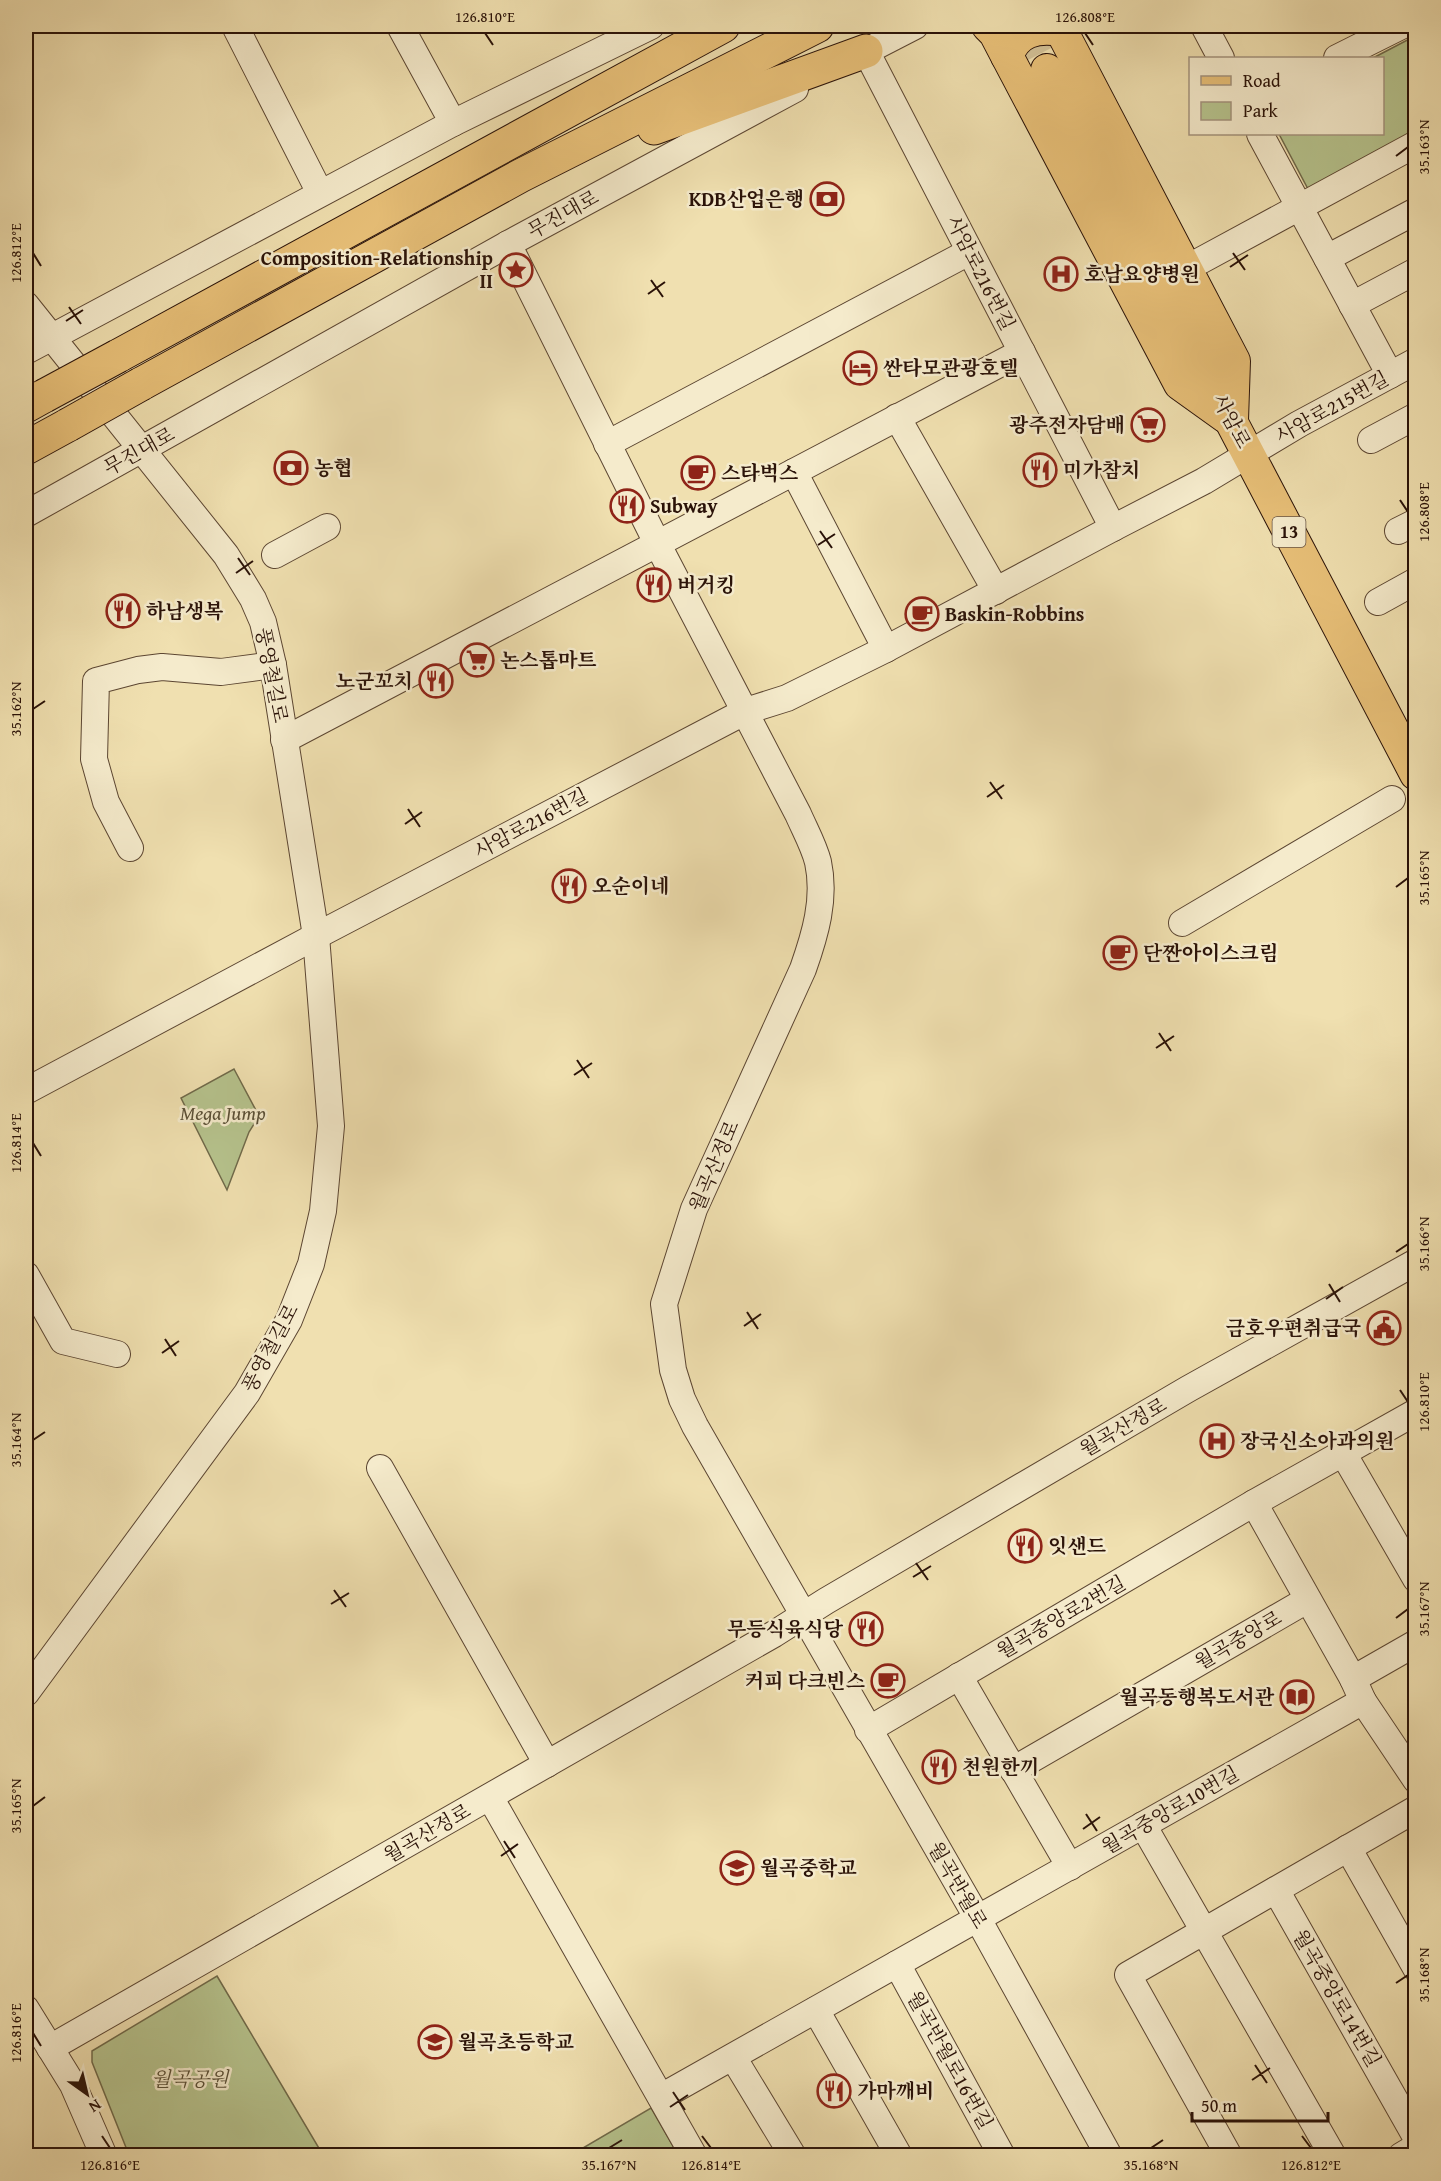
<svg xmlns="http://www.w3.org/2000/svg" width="1441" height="2181" font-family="'Gentium Book Plus','Noto Serif KR',serif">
	<rect width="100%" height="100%" fill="#f0e0b0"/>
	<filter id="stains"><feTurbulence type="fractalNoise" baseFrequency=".00333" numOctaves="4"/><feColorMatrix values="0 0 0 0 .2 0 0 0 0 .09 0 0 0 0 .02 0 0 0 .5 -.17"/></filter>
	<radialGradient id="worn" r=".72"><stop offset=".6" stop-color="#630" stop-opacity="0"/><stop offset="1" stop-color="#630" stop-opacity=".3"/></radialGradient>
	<g fill="#b6c38d" stroke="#706a4a" stroke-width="1.5">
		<polygon points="1415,36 1415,133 1308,189 1279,134 1382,134 1382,58 1373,58"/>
		<polygon points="234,1069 259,1116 249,1132 227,1190 181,1098"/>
		<polygon points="217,1976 323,2155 129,2155 92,2062 92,2051"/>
		<polygon points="651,2108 678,2155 571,2155"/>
	</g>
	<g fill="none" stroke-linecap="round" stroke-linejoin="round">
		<polyline stroke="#d2c197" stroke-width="32" stroke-dasharray="32 16" stroke-linecap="butt" points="1024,26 1047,70"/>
		<g stroke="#5c4632" stroke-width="28">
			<g id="minor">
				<polyline points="235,26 320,193"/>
				<polyline points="400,26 453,123"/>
				<polyline points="1204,26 1221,58"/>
				<polyline points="866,51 1113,528"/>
				<polyline points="1337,58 1401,26"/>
				<polyline points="849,60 915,26"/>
				<polyline points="1260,134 1390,375"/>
				<path d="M 508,244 L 657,543 L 798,814 C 805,830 814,846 818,862 C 826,899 815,935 803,969 L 694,1209 L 664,1304 L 673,1370 L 682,1399 L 695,1426 L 978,1919 L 1109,2156"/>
				<polyline points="1327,258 1416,211"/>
				<polyline points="1200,261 1416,144"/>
				<polyline points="26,305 226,555 253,599 263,622 273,665 316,936 331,1126 323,1211 311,1264 289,1320 247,1393 26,1693"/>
				<polyline points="1352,305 1416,271"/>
				<polyline points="26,351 453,123 651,26"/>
				<polyline points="897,417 996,591"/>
				<polyline points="1371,440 1416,416"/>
				<polyline points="607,444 969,252"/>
				<polyline points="794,472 886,649"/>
				<polyline points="26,514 508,244 795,89"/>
				<polyline points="1398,531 1416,522"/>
				<polyline points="275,555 327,527"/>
				<polyline points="1378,602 1416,581"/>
				<polyline points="284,740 1022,352"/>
				<polyline points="130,848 106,802 94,759 96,681 138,670 162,667 221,672 273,665"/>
				<polyline points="1182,923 1392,799"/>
				<polyline points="26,1091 316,936 746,711 787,698 886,649 1113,528 1204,481 1299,424 1416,361"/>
				<polyline points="26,1275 63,1341 117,1354"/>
				<polyline points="1343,1453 1416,1579"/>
				<polyline points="380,1468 547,1764"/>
				<polyline points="1254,1503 1353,1679 1363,1701 1416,1780"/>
				<polyline points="959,1676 1070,1867"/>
				<polyline points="1353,1679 1416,1643"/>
				<polyline points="868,1730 1254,1503 1416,1412"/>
				<polyline points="1013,1770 1307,1600"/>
				<polyline points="490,1797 694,2156"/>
				<polyline points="1143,1825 1333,2156"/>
				<polyline points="1348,1848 1416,1968"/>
				<polyline points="1276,1890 1416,2137"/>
				<polyline points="897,1964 1002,2156"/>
				<polyline points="26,2009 73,2085 104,2156"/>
				<polyline points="816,2010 899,2156"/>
				<polyline points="50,2048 774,1634 826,1601 1188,1389 1416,1262"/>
				<polyline points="733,2057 793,2156"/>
				<polyline points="661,2097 1363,1701"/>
				<polyline points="1229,2156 1128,1975 1416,1809"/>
				<polyline points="1401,2156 1416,2147"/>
			</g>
		</g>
		<g stroke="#2a1208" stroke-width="34">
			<g id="major">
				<polyline points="988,26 995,33 1007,56 1180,384 1226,417"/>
				<polyline points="1059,26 1234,361 1232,420"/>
				<path d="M 1007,56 C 1016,31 1036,26 1061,30"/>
				<polyline points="1047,70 1416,774"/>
			</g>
		</g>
		<g stroke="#2a1208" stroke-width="35">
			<g id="highway">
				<polyline points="654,128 866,51"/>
				<polyline points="118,356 723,26"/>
				<polyline points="141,384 520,176 817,26"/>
				<polyline points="26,406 44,396"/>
				<polyline points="26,448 68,425"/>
			</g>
		</g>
		<use href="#minor" stroke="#f5ebcc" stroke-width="26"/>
		<use href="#major" stroke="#e8c078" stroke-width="32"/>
		<use href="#highway" stroke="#e8c078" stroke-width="33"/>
		<g stroke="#2a1208" stroke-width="7">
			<polyline id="rail" points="26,2146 30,2156"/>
		</g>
		<use href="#rail" stroke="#f5ebcc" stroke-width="4.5" stroke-dasharray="14" stroke-linecap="butt"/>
		<g stroke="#2a1208" stroke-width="35" stroke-linecap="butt">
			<g id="highway-bridge">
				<polyline points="44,396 118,356"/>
				<polyline points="68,425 141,384"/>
			</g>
		</g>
		<use href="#highway-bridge" stroke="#e8c078" stroke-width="33"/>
	</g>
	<path fill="none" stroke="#2a1208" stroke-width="2" d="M 485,33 L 493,45M 1085,33 L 1093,45M 1396,156 L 1408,147M 33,253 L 41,266M 1233,253 L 1245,270M 1230,267 L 1248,255M 651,280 L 663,297M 648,294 L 665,282M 69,307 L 81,324M 66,321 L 83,310M 1400,500 L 1408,512M 820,531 L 832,548M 818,545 L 835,534M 238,558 L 250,575M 236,573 L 253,561M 33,709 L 45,701M 990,782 L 1002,799M 987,797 L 1004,785M 408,809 L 420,827M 405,824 L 422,812M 1396,887 L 1408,878M 1159,1033 L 1171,1051M 1156,1048 L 1174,1036M 577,1060 L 589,1078M 574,1075 L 592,1063M 33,1143 L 41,1156M 1396,1252 L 1408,1244M 1329,1284 L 1340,1302M 1326,1299 L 1343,1287M 747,1312 L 758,1329M 744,1326 L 761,1314M 165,1339 L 176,1356M 162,1353 L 179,1341M 1400,1390 L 1408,1402M 33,1440 L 45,1432M 916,1563 L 928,1580M 913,1577 L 931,1566M 334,1590 L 346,1607M 331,1604 L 349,1593M 1396,1618 L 1408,1609M 33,1806 L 45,1797M 1086,1814 L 1097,1831M 1083,1829 L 1100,1817M 504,1841 L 515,1858M 501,1856 L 518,1844M 1396,1983 L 1408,1975M 33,2033 L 41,2046M 1255,2065 L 1267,2083M 1252,2080 L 1270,2068M 673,2092 L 685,2110M 670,2107 L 688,2095M 102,2136 L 110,2148M 702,2136 L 711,2148M 1302,2136 L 1311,2148M 609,2148 L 622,2140M 1151,2148 L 1163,2140"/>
	<defs>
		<g id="bank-ring" transform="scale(1.725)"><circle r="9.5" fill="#f5ebcc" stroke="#8f2418" stroke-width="1.5"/><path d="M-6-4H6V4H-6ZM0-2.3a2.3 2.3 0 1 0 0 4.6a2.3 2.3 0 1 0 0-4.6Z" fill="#8f2418"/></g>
		<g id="sight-ring" transform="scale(1.725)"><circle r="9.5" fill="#f5ebcc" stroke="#8f2418" stroke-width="1.5"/><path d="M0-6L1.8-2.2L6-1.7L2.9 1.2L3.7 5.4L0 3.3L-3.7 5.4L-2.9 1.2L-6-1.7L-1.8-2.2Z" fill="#8f2418"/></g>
		<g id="hospital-ring" transform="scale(1.725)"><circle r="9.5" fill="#f5ebcc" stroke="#8f2418" stroke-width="1.5"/><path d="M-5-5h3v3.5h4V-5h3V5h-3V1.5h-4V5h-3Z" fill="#8f2418"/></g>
		<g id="hotel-ring" transform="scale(1.725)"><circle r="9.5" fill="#f5ebcc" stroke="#8f2418" stroke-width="1.5"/><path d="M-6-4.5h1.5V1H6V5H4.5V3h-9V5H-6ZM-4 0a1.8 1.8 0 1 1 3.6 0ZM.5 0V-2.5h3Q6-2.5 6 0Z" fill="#8f2418"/></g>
		<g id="supermarket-ring" transform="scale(1.725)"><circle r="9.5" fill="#f5ebcc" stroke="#8f2418" stroke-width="1.5"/><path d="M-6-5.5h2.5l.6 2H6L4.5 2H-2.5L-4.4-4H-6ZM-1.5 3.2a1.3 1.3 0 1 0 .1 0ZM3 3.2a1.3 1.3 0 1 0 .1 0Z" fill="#8f2418"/></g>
		<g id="restaurant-ring" transform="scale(1.725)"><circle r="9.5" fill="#f5ebcc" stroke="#8f2418" stroke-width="1.5"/><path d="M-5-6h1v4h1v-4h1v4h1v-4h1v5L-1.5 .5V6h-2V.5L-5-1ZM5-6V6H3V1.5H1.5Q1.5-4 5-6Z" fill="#8f2418"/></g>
		<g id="cafe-ring" transform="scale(1.725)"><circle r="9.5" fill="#f5ebcc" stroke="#8f2418" stroke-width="1.5"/><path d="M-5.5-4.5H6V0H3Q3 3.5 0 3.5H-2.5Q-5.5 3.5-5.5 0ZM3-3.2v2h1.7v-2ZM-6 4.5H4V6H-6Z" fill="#8f2418"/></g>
		<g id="civic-ring" transform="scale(1.725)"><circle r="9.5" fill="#f5ebcc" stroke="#8f2418" stroke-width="1.5"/><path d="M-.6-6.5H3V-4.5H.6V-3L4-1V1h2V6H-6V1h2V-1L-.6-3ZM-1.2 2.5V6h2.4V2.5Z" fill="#8f2418"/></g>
		<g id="library-ring" transform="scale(1.725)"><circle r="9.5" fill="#f5ebcc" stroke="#8f2418" stroke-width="1.5"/><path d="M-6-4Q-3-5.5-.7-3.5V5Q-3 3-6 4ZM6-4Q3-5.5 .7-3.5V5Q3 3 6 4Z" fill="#8f2418"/></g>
		<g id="school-ring" transform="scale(1.725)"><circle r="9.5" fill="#f5ebcc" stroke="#8f2418" stroke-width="1.5"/><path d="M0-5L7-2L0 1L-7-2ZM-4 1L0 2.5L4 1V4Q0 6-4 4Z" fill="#8f2418"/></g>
	</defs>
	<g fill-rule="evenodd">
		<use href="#bank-ring" x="827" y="199"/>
		<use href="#sight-ring" x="516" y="270"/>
		<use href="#hospital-ring" x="1061" y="274"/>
		<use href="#hotel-ring" x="860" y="368"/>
		<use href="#supermarket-ring" x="1148" y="425"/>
		<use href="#bank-ring" x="291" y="468"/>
		<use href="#restaurant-ring" x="1040" y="470"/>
		<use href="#cafe-ring" x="698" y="473"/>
		<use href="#restaurant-ring" x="627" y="506"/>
		<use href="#restaurant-ring" x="654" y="585"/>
		<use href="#restaurant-ring" x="123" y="611"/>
		<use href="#cafe-ring" x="922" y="614"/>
		<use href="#supermarket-ring" x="477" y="660"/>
		<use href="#restaurant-ring" x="436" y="681"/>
		<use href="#restaurant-ring" x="569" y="886"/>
		<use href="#cafe-ring" x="1120" y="953"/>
		<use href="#civic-ring" x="1384" y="1328"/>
		<use href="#hospital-ring" x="1217" y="1441"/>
		<use href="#restaurant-ring" x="1025" y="1546"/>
		<use href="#restaurant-ring" x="866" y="1629"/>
		<use href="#cafe-ring" x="888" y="1681"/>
		<use href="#library-ring" x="1297" y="1697"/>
		<use href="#restaurant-ring" x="939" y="1767"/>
		<use href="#school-ring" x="737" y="1868"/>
		<use href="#school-ring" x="435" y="2042"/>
		<use href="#restaurant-ring" x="834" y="2091"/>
	</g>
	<g text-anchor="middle" stroke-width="5" stroke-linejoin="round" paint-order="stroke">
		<rect fill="#f5ebcc" stroke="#675343" stroke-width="1.5" x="1272.5" y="517" width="33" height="30" rx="4.5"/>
		<g font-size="18" font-weight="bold" fill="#2a1208">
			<text x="1289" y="538">13</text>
		</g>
		<g font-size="20" font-weight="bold" fill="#2a1208" stroke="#f5ebcc" text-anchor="start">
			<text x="804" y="206" text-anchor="end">KDB산업은행</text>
			<text x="493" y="265" text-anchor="end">Composition-Relationship<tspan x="493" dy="23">II</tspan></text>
			<text x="1084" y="281">호남요양병원</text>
			<text x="883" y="375">싼타모관광호텔</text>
			<text x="1125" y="432" text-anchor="end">광주전자담배</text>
			<text x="314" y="475">농협</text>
			<text x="1063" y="477">미가참치</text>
			<text x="721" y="480">스타벅스</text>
			<text x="650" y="513">Subway</text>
			<text x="677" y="592">버거킹</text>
			<text x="146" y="618">하남생복</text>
			<text x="945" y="621">Baskin-Robbins</text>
			<text x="500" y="667">논스톱마트</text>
			<text x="413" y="688" text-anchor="end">노군꼬치</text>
			<text x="592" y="893">오순이네</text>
			<text x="1143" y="960">단짠아이스크림</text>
			<text x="1361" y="1335" text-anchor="end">금호우편취급국</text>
			<text x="1240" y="1448">장국신소아과의원</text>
			<text x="1048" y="1553">잇샌드</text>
			<text x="843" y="1636" text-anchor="end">무등식육식당</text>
			<text x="865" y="1688" text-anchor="end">커피 다크빈스</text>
			<text x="1274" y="1704" text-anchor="end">월곡동행복도서관</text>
			<text x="962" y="1774">천원한끼</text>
			<text x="760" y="1875">월곡중학교</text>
			<text x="458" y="2049">월곡초등학교</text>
			<text x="857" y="2098">가마깨비</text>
		</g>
		<g font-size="20" fill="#2a1208" stroke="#f5ebcc">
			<text transform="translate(563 214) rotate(-29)" y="7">무진대로</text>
			<text transform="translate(981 273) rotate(63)" y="7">사암로216번길</text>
			<text transform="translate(1332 407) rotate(-29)" y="7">사암로215번길</text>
			<text transform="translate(1232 421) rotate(62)" y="7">사암로</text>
			<text transform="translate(139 451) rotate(-29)" y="7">무진대로</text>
			<text transform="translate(272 675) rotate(79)" y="7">풍영철길로</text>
			<text transform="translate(531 823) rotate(-28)" y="7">사암로216번길</text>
			<text transform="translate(714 1166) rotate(-67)" y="7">월곡산정로</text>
			<text transform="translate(270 1348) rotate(-62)" y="7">풍영철길로</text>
			<text transform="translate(1123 1427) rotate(-30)" y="7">월곡산정로</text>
			<text transform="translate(1061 1617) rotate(-30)" y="7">월곡중앙로2번길</text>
			<text transform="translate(1238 1640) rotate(-30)" y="7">월곡중앙로</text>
			<text transform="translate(1170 1810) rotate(-30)" y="7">월곡중앙로10번길</text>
			<text transform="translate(427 1833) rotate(-30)" y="7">월곡산정로</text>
			<text transform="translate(958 1885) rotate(60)" y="7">월곡반월로</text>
			<text transform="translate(1337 1998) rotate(60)" y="7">월곡중앙로14번길</text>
			<text transform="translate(950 2060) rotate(61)" y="7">월곡반월로16번길</text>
		</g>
		<g font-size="20" font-style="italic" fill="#5b5037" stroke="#f5ebcc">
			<text x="223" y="1120">Mega Jump</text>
			<text x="190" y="2086">월곡공원</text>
		</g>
	</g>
	<rect width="1441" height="2181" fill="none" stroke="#f0e0b0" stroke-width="66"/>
	<rect x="1189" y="57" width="195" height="78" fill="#f5ebcc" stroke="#a4947e" stroke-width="1.5"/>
	<rect x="1201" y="76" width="30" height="9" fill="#e8c078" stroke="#a4947e" stroke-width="1.5"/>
	<text x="1243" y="87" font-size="18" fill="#2a1208">Road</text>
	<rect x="1201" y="102" width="30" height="18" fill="#b6c38d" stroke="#a4947e" stroke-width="1.5"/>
	<text x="1243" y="117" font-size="18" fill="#2a1208">Park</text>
	<g transform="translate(87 2094) rotate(146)" stroke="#f5ebcc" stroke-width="4.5" paint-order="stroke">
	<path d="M0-4.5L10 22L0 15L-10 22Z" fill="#2a1208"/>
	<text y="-9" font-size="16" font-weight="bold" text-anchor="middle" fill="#2a1208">N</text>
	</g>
	<path d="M1192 2112v9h136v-9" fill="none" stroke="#2a1208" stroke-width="3"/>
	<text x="1201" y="2112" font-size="18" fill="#2a1208" stroke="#f5ebcc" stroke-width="4.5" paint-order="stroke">50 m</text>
	<rect x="33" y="33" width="1375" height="2115" fill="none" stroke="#2a1208" stroke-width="2"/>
	<g font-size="15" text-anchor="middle" fill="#2a1208">
		<text x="485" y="22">126.810°E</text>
		<text x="1085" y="22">126.808°E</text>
		<text transform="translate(1424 147) rotate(-90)" y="5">35.163°N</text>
		<text transform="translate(16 253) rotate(-90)" y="5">126.812°E</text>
		<text transform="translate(1424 512) rotate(-90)" y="5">126.808°E</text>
		<text transform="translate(16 709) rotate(-90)" y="5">35.162°N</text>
		<text transform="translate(1424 878) rotate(-90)" y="5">35.165°N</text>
		<text transform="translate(16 1143) rotate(-90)" y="5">126.814°E</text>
		<text transform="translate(1424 1244) rotate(-90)" y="5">35.166°N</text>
		<text transform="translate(1424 1402) rotate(-90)" y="5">126.810°E</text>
		<text transform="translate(16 1440) rotate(-90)" y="5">35.164°N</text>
		<text transform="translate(1424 1609) rotate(-90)" y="5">35.167°N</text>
		<text transform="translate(16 1806) rotate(-90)" y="5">35.165°N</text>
		<text transform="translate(1424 1975) rotate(-90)" y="5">35.168°N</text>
		<text transform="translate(16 2033) rotate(-90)" y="5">126.816°E</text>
		<text x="110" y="2170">126.816°E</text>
		<text x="609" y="2170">35.167°N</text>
		<text x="711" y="2170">126.814°E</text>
		<text x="1151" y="2170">35.168°N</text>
		<text x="1311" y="2170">126.812°E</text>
	</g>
	<rect width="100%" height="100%" filter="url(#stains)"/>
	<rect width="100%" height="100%" fill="url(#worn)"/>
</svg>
